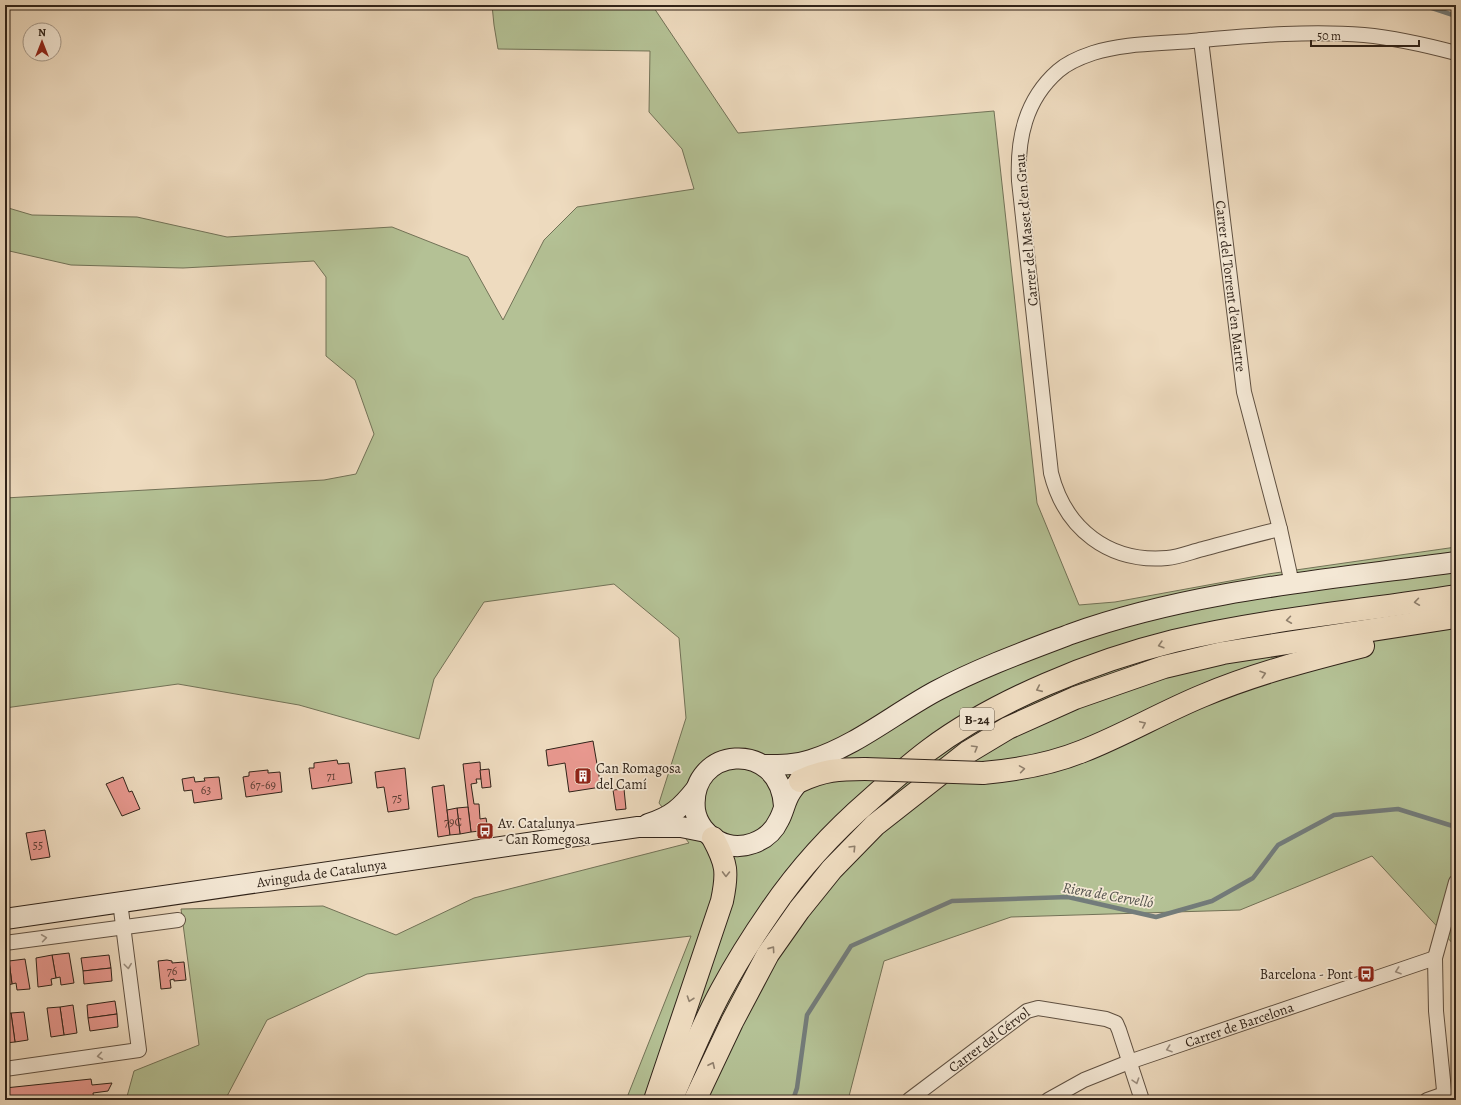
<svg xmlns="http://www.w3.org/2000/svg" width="1461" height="1105" font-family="Alegreya,serif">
	<rect width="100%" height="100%" fill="#eedbbf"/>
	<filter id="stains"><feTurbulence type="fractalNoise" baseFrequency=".005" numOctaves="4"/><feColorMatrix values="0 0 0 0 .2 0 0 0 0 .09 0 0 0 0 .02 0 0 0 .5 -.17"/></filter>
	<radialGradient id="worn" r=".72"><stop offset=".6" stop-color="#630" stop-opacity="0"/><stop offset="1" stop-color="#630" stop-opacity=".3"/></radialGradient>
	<polygon fill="#b4c195" stroke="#727257" points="492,5 652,5 738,133 994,111 1037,503 1079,605 1115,602 1268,574 1456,547 1456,947 1372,856 1240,910 1011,917 884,961 848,1100 626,1100 691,936 367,974 267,1020 225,1100 126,1100 134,1071 199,1045 181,909 323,906 396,935 474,898 689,843 659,803 686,718 679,638 614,584 484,602 434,679 419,739 299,705 178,684 5,708 5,498 324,480 356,474 374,434 355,380 326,356 326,277 314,261 183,268 71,265 5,250 5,207 32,215 137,217 227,237 392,227 468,257 503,320 544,240 577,207 694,189 682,149 649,112 650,51 498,49 494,25"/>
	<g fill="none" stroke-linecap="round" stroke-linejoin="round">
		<g stroke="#737c7b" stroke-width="4.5">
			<polyline points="1423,5 1456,16"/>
			<polyline points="793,1100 797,1088 807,1015 851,946 952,901 1068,897 1156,917 1212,901 1253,878 1278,845 1334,815 1398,809 1456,827"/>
		</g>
	</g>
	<g fill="#e8988f" stroke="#302319">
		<polygon points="593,741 601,787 569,792 565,763 548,766 546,750"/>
		<polygon points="337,760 338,764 349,763 352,783 312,789 309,768 314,768 314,763"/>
		<polygon points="480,762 481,779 476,779 477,783 471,784 474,804 479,804 480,819 486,818 488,830 471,832 463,764"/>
		<polygon points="405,768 409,809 388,812 384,787 377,788 375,772"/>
		<polygon points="489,769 491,787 482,788 480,770"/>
		<polygon points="268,770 268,773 280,772 282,792 246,797 243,777 249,776 249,772"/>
		<polygon points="123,777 129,792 132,791 140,809 122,816 106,784"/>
		<polygon points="194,777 195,782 205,781 204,778 219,777 222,799 194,803 192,790 184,791 182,779"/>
		<polygon points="444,785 450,835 438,837 432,787"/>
		<polygon points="624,789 626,809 616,810 613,790"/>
		<polygon points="468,807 471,832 460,834 457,808"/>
		<polygon points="457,808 460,834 450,835 447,810"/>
		<polygon points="45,830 50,857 31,860 26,833"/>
		<polygon points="69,953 74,983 61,985 60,977 56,978 52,955"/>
		<polygon points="52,955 56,978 51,979 52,985 38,987 36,958"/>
		<polygon points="109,955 111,968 83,971 81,958"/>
		<polygon points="25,959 30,989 17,990 16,983 12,984 9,961"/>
		<polygon points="167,960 172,961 172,963 184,962 186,980 174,981 174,979 170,980 171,988 161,989 158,961"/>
		<polygon points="9,961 12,984 8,985 8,991 5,992 5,962"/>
		<polygon points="111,968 112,981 84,984 83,971"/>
		<polygon points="115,1001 117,1014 88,1018 87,1005"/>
		<polygon points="73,1005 77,1033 64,1035 60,1007"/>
		<polygon points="60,1007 64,1035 51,1037 47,1008"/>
		<polygon points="24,1012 28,1040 15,1042 11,1013"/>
		<polygon points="11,1013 15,1042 5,1043 5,1014"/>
		<polygon points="117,1014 118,1027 90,1031 88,1018"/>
		<polygon points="91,1079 92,1085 112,1083 108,1091 93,1093 94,1100 5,1100 5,1088"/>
	</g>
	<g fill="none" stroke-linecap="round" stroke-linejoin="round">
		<g stroke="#605142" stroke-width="16">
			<g id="street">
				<path id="s1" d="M 1201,40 L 1244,392 L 1280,529"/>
				<path d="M 1292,584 L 1280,529 C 1254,535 1229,542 1203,549 C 1191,552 1179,557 1167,558 C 1109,563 1065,529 1051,473 L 1019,181 C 1017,139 1025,100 1058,71 C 1067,63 1081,57 1093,53 C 1124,43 1159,44 1192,41 C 1249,36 1307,30 1364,35 C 1395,38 1426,45 1456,53"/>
				<polyline points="5,943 178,920"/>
				<polyline points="5,1069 139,1050 120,902"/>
				<path id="s2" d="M 909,1100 L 1027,1011 L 1038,1008 L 1106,1019 L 1116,1023 L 1119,1030 L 1142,1100"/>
				<path id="s3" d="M 1048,1100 L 1084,1080 L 1129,1062 L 1435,958"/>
				<polyline points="1427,1100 1444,1094"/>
				<polyline points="1445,1100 1436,1011 1435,958 1456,882"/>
			</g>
		</g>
		<g stroke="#302319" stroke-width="22">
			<g id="secondary">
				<path d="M 764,765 C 780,765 796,765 811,760 C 856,746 895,713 936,691 C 979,668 1026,651 1071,634 C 1194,590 1327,580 1456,562"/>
				<path d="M 784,806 C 780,738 688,746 695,810 C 697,823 706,835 718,841 C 740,853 769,842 779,820 C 784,811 785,801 791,792 C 796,784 804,776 810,769"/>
				<path d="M 648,824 C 671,817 681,808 696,789"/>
				<path id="s4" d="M 5,919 L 638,827 L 681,827 L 706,832"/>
			</g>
		</g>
		<g stroke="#302319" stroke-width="24">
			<g id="highway">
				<path d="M 983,773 C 1017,770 1051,764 1083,751 C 1124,735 1161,713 1202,696 C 1254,674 1308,660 1363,646"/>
				<path d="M 800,781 C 824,770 838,769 865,769"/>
				<path d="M 655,1100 L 722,901 C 728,872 727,864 713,838"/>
				<path d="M 671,1100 C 687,1064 702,1026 721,991 C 736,963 753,936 771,910 C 799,869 834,831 871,799 C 890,782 909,765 929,750 C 996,700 1093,661 1174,641 C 1267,619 1362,611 1456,596"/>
				<polyline points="695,1100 732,1022 768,954 799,910 832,869 875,825 968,752 1008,728 1075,698 1164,667 1223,653 1456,617"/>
			</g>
		</g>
		<use href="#street" stroke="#f4e8d5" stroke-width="14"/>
		<use href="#secondary" stroke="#f4e8d5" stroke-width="20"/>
		<use href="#highway" stroke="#eedbbf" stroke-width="22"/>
		<g stroke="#302319" stroke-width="24" stroke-linecap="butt">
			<polyline id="highway-bridge" points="865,769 983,773"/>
		</g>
		<use href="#highway-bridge" stroke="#eedbbf" stroke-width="22"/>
	</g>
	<defs><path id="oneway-chevron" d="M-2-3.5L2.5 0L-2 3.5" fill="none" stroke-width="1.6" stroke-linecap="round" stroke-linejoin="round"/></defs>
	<g stroke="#8f7f6c">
		<use href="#oneway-chevron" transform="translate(1417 602) rotate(172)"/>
		<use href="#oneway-chevron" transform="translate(1289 620) rotate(172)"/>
		<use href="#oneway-chevron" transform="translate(1161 645) rotate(164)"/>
		<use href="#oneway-chevron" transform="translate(1263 674) rotate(-18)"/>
		<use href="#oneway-chevron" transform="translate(1039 689) rotate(156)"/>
		<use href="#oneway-chevron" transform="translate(1143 724) rotate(-25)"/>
		<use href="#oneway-chevron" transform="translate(975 748) rotate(-31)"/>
		<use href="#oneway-chevron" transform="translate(1022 769) rotate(-9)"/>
		<use href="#oneway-chevron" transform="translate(853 848) rotate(-46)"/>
		<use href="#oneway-chevron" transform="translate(726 874) rotate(91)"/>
		<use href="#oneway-chevron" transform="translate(772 949) rotate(-55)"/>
		<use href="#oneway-chevron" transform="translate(690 999) rotate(109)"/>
		<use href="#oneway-chevron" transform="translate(712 1065) rotate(-65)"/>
	</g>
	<g stroke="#9c8f80">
		<use href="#oneway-chevron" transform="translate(44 938) rotate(-8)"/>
		<use href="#oneway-chevron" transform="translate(128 966) rotate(83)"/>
		<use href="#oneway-chevron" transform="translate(1398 971) rotate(161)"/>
		<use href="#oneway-chevron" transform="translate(1169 1049) rotate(161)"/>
		<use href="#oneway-chevron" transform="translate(100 1056) rotate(172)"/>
		<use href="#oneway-chevron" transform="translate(1136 1081) rotate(72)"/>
	</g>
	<defs>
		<g id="building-square" transform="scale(0.9)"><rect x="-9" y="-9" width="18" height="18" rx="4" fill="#8f2418" stroke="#f4e8d5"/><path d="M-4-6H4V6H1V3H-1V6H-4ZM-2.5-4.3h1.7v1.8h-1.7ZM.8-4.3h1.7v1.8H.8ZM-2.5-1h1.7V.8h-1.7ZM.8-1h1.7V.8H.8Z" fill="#fff"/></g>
		<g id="bus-square" transform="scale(0.9)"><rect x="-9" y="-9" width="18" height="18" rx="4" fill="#8f2418" stroke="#f4e8d5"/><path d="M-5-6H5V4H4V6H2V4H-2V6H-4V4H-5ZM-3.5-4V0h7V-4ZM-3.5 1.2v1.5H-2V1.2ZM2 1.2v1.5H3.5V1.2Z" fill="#fff"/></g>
	</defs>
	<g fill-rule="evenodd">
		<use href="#building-square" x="583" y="776"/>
		<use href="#bus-square" x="485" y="831"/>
		<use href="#bus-square" x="1366" y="974"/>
	</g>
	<g text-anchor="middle" stroke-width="3.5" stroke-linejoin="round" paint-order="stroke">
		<g font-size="12" fill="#5e4036">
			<text x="331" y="780">71</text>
			<text x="263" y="789">67-69</text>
			<text x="206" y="794">63</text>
			<text x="397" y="802">75</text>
			<text x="453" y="826">79C</text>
			<text x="38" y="849">55</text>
			<text x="172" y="975">76</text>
		</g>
		<rect fill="#f4e8d5" stroke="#6b5e51" stroke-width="1" x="960" y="708" width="34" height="22" rx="3"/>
		<g font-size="13" font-weight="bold" fill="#302319">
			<text x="977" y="724">B-24</text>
		</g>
		<g font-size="14" fill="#302319" stroke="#f4e8d5">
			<text transform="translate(1026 230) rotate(-95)" y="5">Carrer del Maset d'en Grau</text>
			<text dy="5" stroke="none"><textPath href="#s1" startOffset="248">Carrer del Torrent d'en Martre</textPath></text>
			<text dy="5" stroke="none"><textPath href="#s4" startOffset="320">Avinguda de Catalunya</textPath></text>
			<text dy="5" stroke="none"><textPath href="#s3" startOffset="206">Carrer de Barcelona</textPath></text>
			<text dy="5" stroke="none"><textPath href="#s2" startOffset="100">Carrer del Cérvol</textPath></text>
		</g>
		<g font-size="14" fill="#302319" stroke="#f4e8d5" text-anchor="start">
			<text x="596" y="773">Can Romagosa<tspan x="596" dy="16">del Camí</tspan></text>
			<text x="498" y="828">Av. Catalunya<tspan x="498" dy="16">- Can Romegosa</tspan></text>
			<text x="1353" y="979" text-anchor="end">Barcelona - Pont</text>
		</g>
		<g font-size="15" font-style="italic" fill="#51504a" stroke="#f4e8d5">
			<text transform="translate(1108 895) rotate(10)" y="5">Riera de Cervelló</text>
		</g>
	</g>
	<rect width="1461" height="1105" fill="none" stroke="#eedbbf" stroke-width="20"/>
	<rect x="6" y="6" width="1449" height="1093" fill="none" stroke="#302319" stroke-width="2"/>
	<rect x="10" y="10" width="1441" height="1085" fill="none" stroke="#302319"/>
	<g transform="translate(42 42)"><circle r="19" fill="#f4e8d5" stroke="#a6998a"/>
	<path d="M0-3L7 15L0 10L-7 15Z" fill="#8f2418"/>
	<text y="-6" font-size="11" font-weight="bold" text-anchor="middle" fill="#302319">N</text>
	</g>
	<path d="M1311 40v6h108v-6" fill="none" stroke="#302319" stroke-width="2"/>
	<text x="1317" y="40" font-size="12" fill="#302319" stroke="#f4e8d5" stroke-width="3" paint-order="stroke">50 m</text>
	<rect width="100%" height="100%" filter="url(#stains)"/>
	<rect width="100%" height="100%" fill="url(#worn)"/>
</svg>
